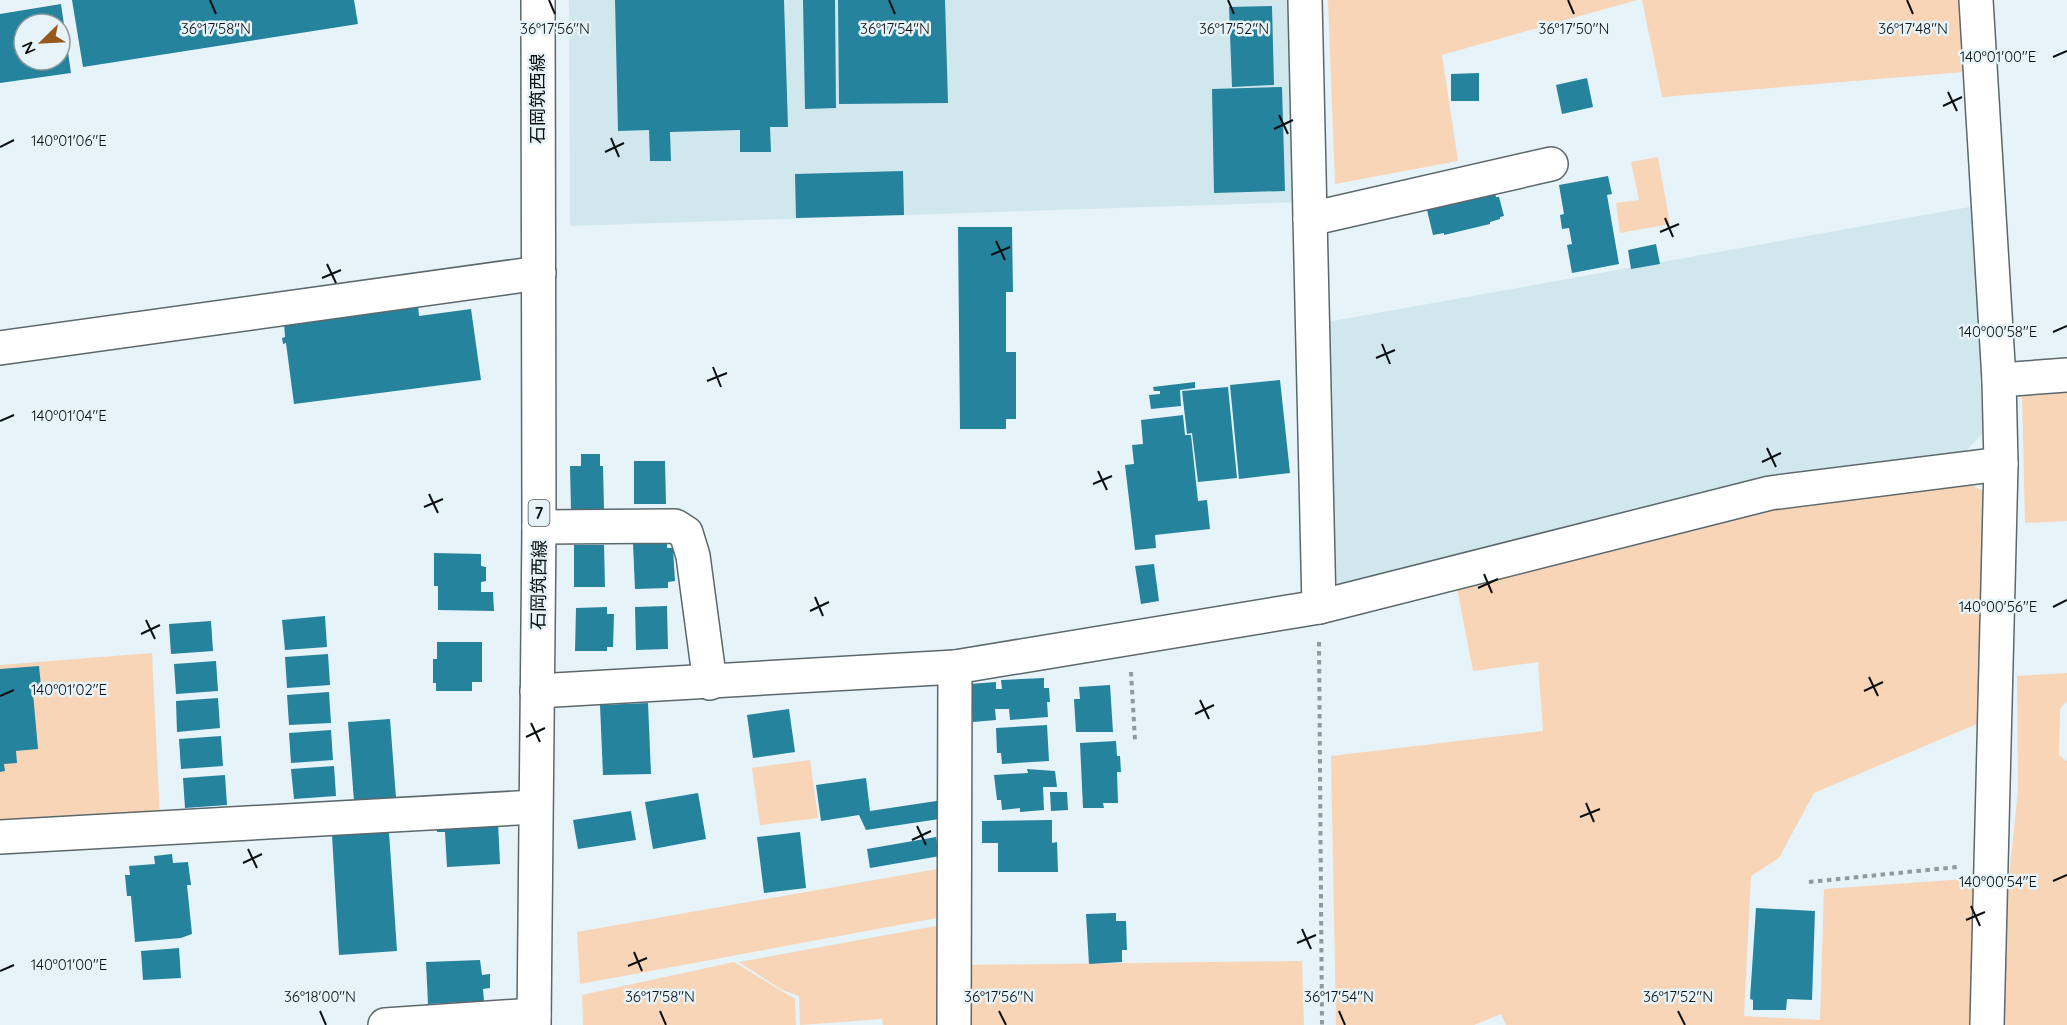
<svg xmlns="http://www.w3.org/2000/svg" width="2067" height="1025" font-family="Quicksand,'Noto Sans JP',sans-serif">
	<rect width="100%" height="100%" fill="#e6f3f8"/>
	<g fill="#d1e7ee">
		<polygon points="569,0 1294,0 1299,202 570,226"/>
		<polygon points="1975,206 1983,433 1960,457 1339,585 1331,574 1327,322"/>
	</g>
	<g fill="#f8d5b7">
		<polygon points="1328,0 1637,0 1442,55 1458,161 1335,184"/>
		<polygon points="1642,0 1961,0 1963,72 1662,97"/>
		<polygon points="1658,157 1670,224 1620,233 1616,203 1639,200 1631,162"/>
		<polygon points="2067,389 2067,521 2025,523 2022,394"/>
		<polygon points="1966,483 1984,491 1979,723 1814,793 1779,858 1751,876 1744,1016 1820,1020 1824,889 1965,879 1979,884 1974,1025 1506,1025 1501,1014 1474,1025 1336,1025 1331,756 1543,731 1538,662 1473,671 1457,588 1777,505"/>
		<polygon points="152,653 160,817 0,828 0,665"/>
		<polygon points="2067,673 2067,701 2060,709 2059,755 2067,761 2067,1025 2005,1025 2004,928 2018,790 2017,676"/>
		<polygon points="810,760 818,818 760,825 752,768"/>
		<polygon points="943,868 942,917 580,984 577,932"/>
		<polygon points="941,925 939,1025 883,1025 882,1019 800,1025 799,996 782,990 739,962"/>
		<polygon points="1302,961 1304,1025 964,1025 964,965"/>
		<polygon points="734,962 795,999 796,1025 583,1025 582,995"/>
	</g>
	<g fill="#25839d" fill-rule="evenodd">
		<polygon points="72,0 354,0 358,24 83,67"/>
		<polygon points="615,0 784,0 788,127 770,127 771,152 740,152 740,130 670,132 671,161 650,161 649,130 618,131"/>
		<polygon points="803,0 835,0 836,108 805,109"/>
		<polygon points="838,0 945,0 948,103 839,104"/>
		<path d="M 61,4 L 71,73 L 0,83 L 0,14 ZM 24,24 L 60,24 L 60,60 L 24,60 Z"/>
		<polygon points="1272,6 1274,85 1232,87 1229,7"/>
		<polygon points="1479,73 1479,101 1451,101 1451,74"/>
		<polygon points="1587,78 1593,107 1562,114 1556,85"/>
		<polygon points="1282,87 1285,191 1214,193 1212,89"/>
		<polygon points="903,171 904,215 796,218 795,174"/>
		<polygon points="1608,176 1612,194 1607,195 1619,264 1572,273 1567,245 1572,244 1569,228 1562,229 1560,215 1564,214 1559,185"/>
		<polygon points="1495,193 1496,197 1499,197 1504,216 1500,217 1500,219 1490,222 1490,224 1444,235 1444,233 1433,235 1427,210 1450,205 1449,201 1472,196 1473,199"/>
		<polygon points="958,227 1012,227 1013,292 1006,292 1006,352 1016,352 1016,419 1006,419 1006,429 960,429"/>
		<polygon points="1656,244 1660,264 1631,269 1628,250"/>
		<polygon points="418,305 419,316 471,309 481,380 294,404 286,343 283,344 282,338 285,337 284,323"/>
		<polygon points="1280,380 1290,473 1239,479 1230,385"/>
		<polygon points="1195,382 1195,388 1180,390 1181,406 1151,409 1149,395 1160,394 1160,391 1154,391 1153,387"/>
		<polygon points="1228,387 1237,478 1198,482 1192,433 1187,434 1182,391"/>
		<polygon points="1183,415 1185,435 1191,435 1198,501 1207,500 1210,529 1155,535 1156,548 1135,550 1125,465 1134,464 1132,445 1143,444 1141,420"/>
		<polygon points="581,454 600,454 600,466 603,466 604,509 571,510 570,466 581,466"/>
		<polygon points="634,461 665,461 666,504 634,504"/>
		<polygon points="667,542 667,548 673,548 675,581 668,582 668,588 635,589 633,543"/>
		<polygon points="574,545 604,545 605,587 574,587"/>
		<polygon points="434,553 481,554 481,566 486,567 486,581 481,582 481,592 493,592 494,611 438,610 438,586 434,586"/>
		<polygon points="1154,564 1159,601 1141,604 1135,566"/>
		<polygon points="667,606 668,649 636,650 635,607"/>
		<polygon points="607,607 607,614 614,614 613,647 607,647 607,651 575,651 576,608"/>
		<polygon points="325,616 327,647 285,650 282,620"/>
		<polygon points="211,621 213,651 171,654 169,624"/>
		<polygon points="437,642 482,642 482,682 472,682 472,691 436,691 436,683 433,683 433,659 437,659"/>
		<polygon points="328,654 330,685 287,688 285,657"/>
		<polygon points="216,661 218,691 176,694 174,664"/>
		<polygon points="39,666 41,686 36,686 36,692 33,693 38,749 16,751 17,763 4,764 5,771 0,772 0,669"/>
		<polygon points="1044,678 1044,688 1049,688 1050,702 1047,702 1048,717 1010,720 1009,709 995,709 996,720 973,722 970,684 996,682 996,689 1002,689 1001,680"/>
		<polygon points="1110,685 1113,732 1076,732 1074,699 1080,699 1079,687"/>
		<polygon points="329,692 331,723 289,725 287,695"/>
		<polygon points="218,698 220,728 177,732 176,701"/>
		<polygon points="648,703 651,774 603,775 600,705"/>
		<polygon points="789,709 795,752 753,758 747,715"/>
		<polygon points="390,719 396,798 354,801 348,722"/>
		<polygon points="1047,725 1049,761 1002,764 1001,753 997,753 996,728"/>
		<polygon points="331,730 333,760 291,763 289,733"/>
		<polygon points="221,736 223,766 181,769 179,739"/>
		<polygon points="1116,741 1117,756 1120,756 1121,772 1117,772 1118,803 1103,803 1104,808 1083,808 1080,743"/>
		<polygon points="334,766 336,796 294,799 291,769"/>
		<polygon points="1027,769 1055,771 1057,787 1043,787 1044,810 1020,812 1020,808 1002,810 1001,800 997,800 994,775 1028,773"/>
		<polygon points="225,775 227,805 185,808 183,778"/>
		<polygon points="866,778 870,811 943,800 946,818 866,830 859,815 821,821 816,785"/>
		<polygon points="1050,792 1067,792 1068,810 1051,811"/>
		<polygon points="698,793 706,839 653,849 645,802"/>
		<polygon points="631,811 636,840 578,849 573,820"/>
		<polygon points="1052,820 1052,843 1057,842 1058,872 998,872 998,843 982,843 982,821"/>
		<polygon points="498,822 500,864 447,867 445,832 437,832 437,825"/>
		<polygon points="389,832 397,951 339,955 332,835"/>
		<polygon points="800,832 806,888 764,893 757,837"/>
		<polygon points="936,837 940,856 870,868 867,849"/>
		<polygon points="172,854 173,863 188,862 191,885 187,885 192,934 181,938 135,942 131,896 127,896 125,875 130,875 129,866 155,864 154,856"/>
		<polygon points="1756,908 1815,911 1812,1000 1787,999 1786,1010 1753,1010 1753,1000 1750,999"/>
		<polygon points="1116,913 1116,921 1126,921 1127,950 1122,950 1122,962 1089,964 1086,914"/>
		<polygon points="179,948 181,978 143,980 141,951"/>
		<polygon points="480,960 482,975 490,974 490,988 483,989 484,1001 428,1004 426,962"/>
	</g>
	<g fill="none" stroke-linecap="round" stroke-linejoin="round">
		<g stroke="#5c686b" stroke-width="36">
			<g id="minor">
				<polyline points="1305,0 1319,607"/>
				<polyline points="1976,0 1999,380 2001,464 1987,1025"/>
				<polyline points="1310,219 1551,164"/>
				<polyline points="0,348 539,273"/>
				<polyline points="1999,380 2067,375"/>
				<polyline points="539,527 675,526 686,533 693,556 710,683"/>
				<polyline points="537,691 955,667 1319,607 1770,493 2001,464"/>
				<polyline points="0,837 535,807"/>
				<polyline points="385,1025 534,1015"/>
				<polyline points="954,1025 955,667"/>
			</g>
		</g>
		<g stroke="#5c686b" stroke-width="36">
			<polyline id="primary" points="534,1025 539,527 538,0"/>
		</g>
		<g stroke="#90999d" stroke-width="4" stroke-dasharray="4.5 4.5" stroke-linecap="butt">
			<polyline points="1319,642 1322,1025"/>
			<polyline points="1131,672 1135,740"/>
			<polyline points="1809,882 1957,867"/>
		</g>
		<use href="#minor" stroke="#fff" stroke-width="33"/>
		<use href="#primary" stroke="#fff" stroke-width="33"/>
	</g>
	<path fill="none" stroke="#0c1012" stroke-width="2" d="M 210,0 L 216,14M 549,0 L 555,14M 889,0 L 895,14M 1228,0 L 1234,14M 1568,0 L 1574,14M 1907,0 L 1913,14M 2053,57 L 2067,51M 1948,92 L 1957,111M 1943,106 L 1962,97M 1279,115 L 1288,134M 1274,129 L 1293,120M 611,138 L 619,157M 0,147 L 14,140M 605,152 L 624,143M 1665,218 L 1673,237M 1660,232 L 1679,224M 996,241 L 1005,260M 991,255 L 1010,247M 327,264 L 336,283M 322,278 L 341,270M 2053,332 L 2067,326M 1382,344 L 1390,364M 1376,358 L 1395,350M 713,367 L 721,387M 707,381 L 727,373M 0,421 L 14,415M 1767,448 L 1776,467M 1762,462 L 1781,453M 1098,471 L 1107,490M 1093,484 L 1112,476M 429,494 L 438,513M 424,507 L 443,499M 1484,574 L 1492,593M 1478,588 L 1498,579M 815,597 L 823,616M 2053,607 L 2067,600M 810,611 L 829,602M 146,620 L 155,639M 141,634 L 160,625M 1869,677 L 1878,696M 1864,691 L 1883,682M 0,696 L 14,690M 1200,700 L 1209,719M 1195,714 L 1214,705M 531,723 L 540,742M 526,737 L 545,728M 1586,803 L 1594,822M 1580,817 L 1600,809M 917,826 L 926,845M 912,840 L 931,831M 248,849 L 257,868M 243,863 L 262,854M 2053,881 L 2067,875M 1971,906 L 1980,926M 1966,920 L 1985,912M 1302,929 L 1311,949M 1297,943 L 1316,935M 634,952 L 642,971M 628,966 L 647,958M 0,971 L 14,965M 320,1011 L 326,1025M 660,1011 L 666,1025M 999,1011 L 1006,1025M 1339,1011 L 1345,1025M 1678,1011 L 1685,1025"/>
	<g text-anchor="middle" stroke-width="5" stroke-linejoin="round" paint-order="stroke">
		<rect fill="#e6f3f8" stroke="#4d5457" stroke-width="1.5" x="528.5" y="500" width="21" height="26" rx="4.5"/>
		<g font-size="16" font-weight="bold" fill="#0c1012">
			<text x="539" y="519">7</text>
		</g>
		<g font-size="18" fill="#0c1012" stroke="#e6f3f8">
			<text transform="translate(538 99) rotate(-90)" y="6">石岡筑西線</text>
			<text transform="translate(539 585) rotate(-89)" y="6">石岡筑西線</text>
		</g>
	</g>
	<g font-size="15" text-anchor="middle" fill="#0c1012" stroke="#e6f3f8" stroke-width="5" stroke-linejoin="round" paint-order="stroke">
		<text x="1913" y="34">36°17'48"N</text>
		<text x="216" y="34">36°17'58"N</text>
		<text x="555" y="34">36°17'56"N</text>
		<text x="895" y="34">36°17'54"N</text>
		<text x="1234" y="34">36°17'52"N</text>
		<text x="1574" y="34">36°17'50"N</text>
		<text x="1998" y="62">140°01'00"E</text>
		<text x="69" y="146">140°01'06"E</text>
		<text x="1998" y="337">140°00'58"E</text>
		<text x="69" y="421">140°01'04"E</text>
		<text x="1998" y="612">140°00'56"E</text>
		<text x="69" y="695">140°01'02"E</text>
		<text x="1998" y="887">140°00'54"E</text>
		<text x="69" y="970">140°01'00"E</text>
		<text x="320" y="1002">36°18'00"N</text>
		<text x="660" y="1002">36°17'58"N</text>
		<text x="999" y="1002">36°17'56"N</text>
		<text x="1339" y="1002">36°17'54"N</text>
		<text x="1678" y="1002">36°17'52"N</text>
	</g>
	<g transform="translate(42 42) rotate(246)"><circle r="28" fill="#e6f3f8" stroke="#8f989c" stroke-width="1.5"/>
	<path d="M0-4.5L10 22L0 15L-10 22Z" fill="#95591b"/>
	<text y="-9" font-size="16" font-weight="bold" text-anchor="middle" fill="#0c1012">N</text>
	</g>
</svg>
